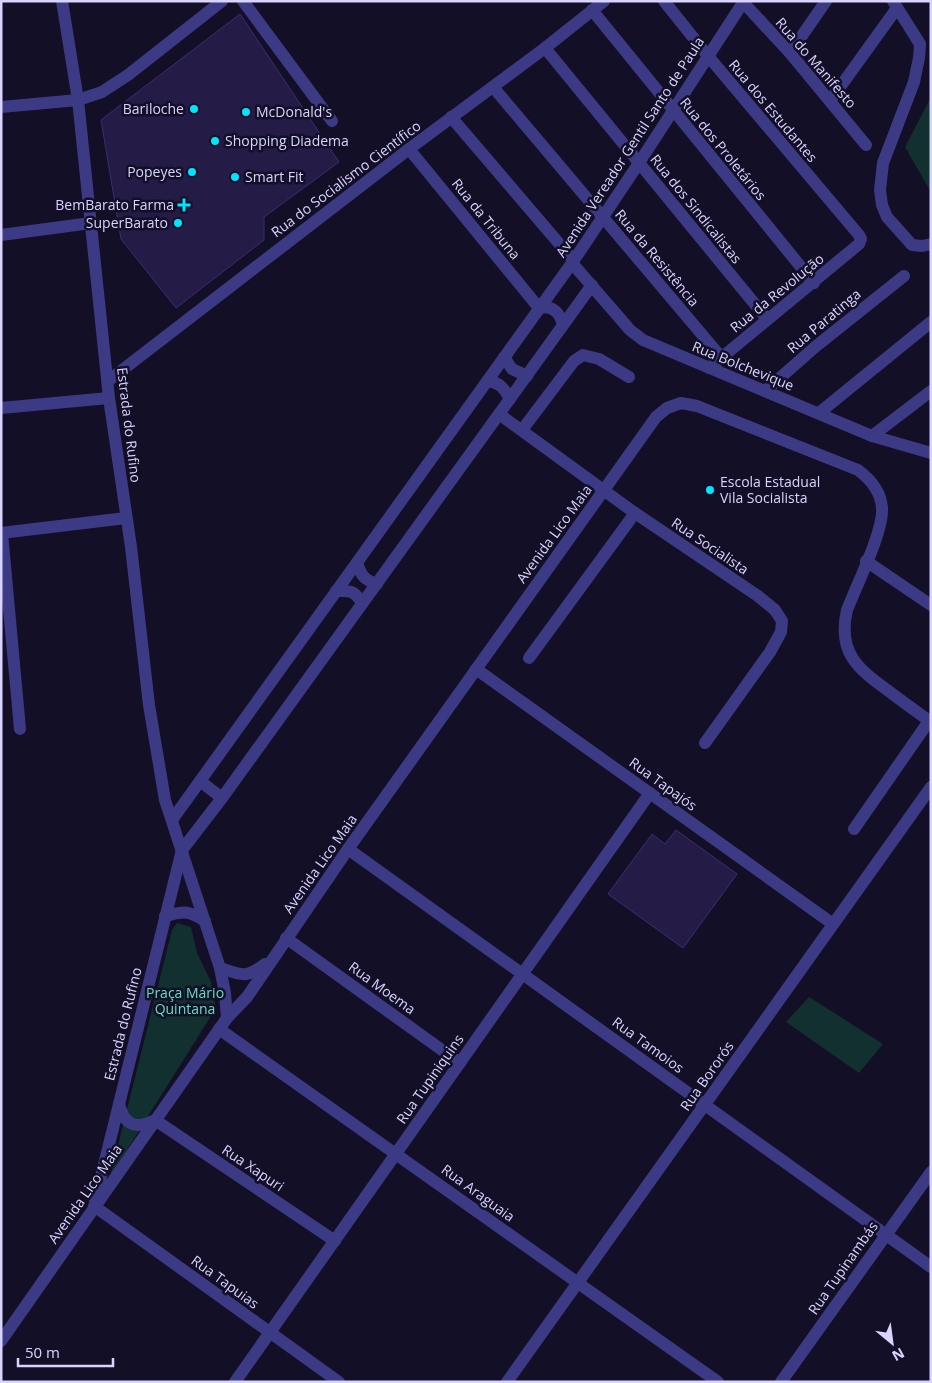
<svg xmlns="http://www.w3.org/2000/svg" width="932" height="1383" font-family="'Open Sans',sans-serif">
	<rect width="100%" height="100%" fill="#130f26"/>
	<g fill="#12302f">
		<polygon points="931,97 931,192 905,147"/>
		<polygon points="177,923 191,927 197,953 211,982 216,1008 110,1177 172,930"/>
		<polygon points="809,997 883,1044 859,1073 786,1022"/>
	</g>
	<g fill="#241b47" stroke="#3b2d73">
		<polygon points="240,14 339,162 264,217 264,240 176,308 121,239 101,120"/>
		<polygon points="676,830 737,874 683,948 608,894 652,834 665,844"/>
	</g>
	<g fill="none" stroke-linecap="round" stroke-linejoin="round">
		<g stroke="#3d3a85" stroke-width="12">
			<polyline points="62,1 78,100 109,398 131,547 149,705 165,800 220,968 225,993 227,1018"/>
			<polyline points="243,1 332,121"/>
			<polyline points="664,1 708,56 859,235 861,239 859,244 709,368"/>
			<polyline points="742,1 790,53 866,145"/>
			<polyline points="893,1 920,44 919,58 914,82 883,163 880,190 882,205 887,217 912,245 922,246 931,244"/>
			<polyline points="592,10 814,283"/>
			<polyline points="545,48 767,319"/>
			<polyline points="790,53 826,1"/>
			<polyline points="493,87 721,357"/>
			<polyline points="830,101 897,8"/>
			<polyline points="1,107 78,100 102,92 128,75 222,1"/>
			<polyline points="451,117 574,261"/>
			<path d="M 409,149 L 539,308 C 553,305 560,313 563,325"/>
			<polyline points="1,235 91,223"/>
			<polyline points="572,263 630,330 643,340 872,436 931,453"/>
			<polyline points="504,357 512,369 527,376"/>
			<polyline points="108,381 409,149 545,48 604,1"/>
			<path d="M 488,381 C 500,383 504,388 510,399"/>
			<polyline points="765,391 815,347 904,276"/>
			<polyline points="1,408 109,398"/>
			<polyline points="819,413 931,322"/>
			<polyline points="499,414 635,513 758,596 775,610 782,621 781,632 770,652 705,743"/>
			<polyline points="522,430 574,361 583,355 599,359 629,377"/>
			<polyline points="872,436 931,391"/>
			<polyline points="1,533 126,518"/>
			<polyline points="2,533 20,729"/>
			<polyline points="866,561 931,605"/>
			<path d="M 357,563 C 361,575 364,580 377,584"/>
			<path d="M 336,591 C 351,591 354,590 362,603"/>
			<polyline points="529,658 635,513"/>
			<polyline points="476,669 833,924"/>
			<polyline points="200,781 222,798"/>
			<polyline points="172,820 572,263 639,163 744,1"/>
			<polyline points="854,829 929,721"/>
			<polyline points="348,849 931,1267"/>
			<path d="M 165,916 C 183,911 189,910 205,921"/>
			<polyline points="286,938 460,1063"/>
			<path d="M 220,968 C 243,975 245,979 265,964"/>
			<polyline points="219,1029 718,1382"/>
			<path d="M 119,1104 C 124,1125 136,1130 155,1120 L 335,1241"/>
			<polyline points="95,1201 182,850 222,798 592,285"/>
			<polyline points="94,1206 339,1382"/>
			<path d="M 1,1341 L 227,1018 L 247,997 L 348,849 L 656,417 L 667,408 L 681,403 L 697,406 L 858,470 C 870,479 881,492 882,508 C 884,531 856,586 847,610 C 837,653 858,669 890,692 C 903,702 917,712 931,722"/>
			<polyline points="235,1382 650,793"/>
			<polyline points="507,1382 931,787"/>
			<polyline points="781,1382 931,1172"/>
		</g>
	</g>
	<g fill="#00e5ff" stroke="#130f26" stroke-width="2">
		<circle cx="194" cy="109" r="5"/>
		<circle cx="246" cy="112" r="5"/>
		<circle cx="215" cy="141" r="5"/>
		<circle cx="192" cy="172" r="5"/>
		<circle cx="235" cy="177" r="5"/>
		<path d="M181.5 197.5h5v5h5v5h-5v5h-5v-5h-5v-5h5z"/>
		<circle cx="178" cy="223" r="5"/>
		<circle cx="710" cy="490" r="5"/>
	</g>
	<g text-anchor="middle" stroke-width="5" stroke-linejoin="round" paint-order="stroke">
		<g font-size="14" fill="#d9d4ff" stroke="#130f26">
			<text transform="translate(816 63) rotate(49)" y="5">Rua do Manifesto</text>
			<text transform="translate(773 111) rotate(50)" y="5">Rua dos Estudantes</text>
			<text transform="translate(630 147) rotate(-57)" y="5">Avenida Vereador Gentil Santo de Paula</text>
			<text transform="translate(723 149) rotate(51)" y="5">Rua dos Proletários</text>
			<text transform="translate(346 179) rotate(-37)" y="5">Rua do Socialismo Científico</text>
			<text transform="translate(696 209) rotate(51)" y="5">Rua dos Sindicalistas</text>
			<text transform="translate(486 219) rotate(51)" y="5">Rua da Tribuna</text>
			<text transform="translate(657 258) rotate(50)" y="5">Rua da Resistência</text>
			<text transform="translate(777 293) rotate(-39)" y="5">Rua da Revolução</text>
			<text transform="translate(824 321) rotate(-40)" y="5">Rua Paratinga</text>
			<text transform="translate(743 366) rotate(22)" y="5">Rua Bolchevique</text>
			<text transform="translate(129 425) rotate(83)" y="5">Estrada do Rufino</text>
			<text transform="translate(554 534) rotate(-54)" y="5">Avenida Lico Maia</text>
			<text transform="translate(710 546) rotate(34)" y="5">Rua Socialista</text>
			<text transform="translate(663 784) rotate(36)" y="5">Rua Tapajós</text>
			<text transform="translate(320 864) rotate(-55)" y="5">Avenida Lico Maia</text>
			<text transform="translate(382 988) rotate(36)" y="5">Rua Moema</text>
			<text transform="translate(123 1024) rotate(-76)" y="5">Estrada do Rufino</text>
			<text transform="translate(648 1045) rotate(36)" y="5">Rua Tamoios</text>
			<text transform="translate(707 1076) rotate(-55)" y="5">Rua Bororós</text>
			<text transform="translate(430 1079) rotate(-55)" y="5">Rua Tupiniquins</text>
			<text transform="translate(253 1168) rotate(34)" y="5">Rua Xapuri</text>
			<text transform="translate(478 1193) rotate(36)" y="5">Rua Araguaia</text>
			<text transform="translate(85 1194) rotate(-55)" y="5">Avenida Lico Maia</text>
			<text transform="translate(843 1268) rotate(-55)" y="5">Rua Tupinambás</text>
			<text transform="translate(225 1282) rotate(36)" y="5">Rua Tapuias</text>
		</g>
		<g font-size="14" fill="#d9d4ff" stroke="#130f26" text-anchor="end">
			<text x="184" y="114">Bariloche</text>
			<text x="256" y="117" text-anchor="start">McDonald's</text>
			<text x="225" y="146" text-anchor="start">Shopping Diadema</text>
			<text x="182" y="177">Popeyes</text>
			<text x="245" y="182" text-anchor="start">Smart Fit</text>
			<text x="174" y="210">BemBarato Farma</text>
			<text x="168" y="228">SuperBarato</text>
			<text x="720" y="487" text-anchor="start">Escola Estadual<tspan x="720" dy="16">Vila Socialista</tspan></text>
		</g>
		<g font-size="14" fill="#5fe0c0" stroke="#130f26">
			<text x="185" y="998">Praça Mário<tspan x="185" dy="16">Quintana</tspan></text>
		</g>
	</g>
	<rect width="932" height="1383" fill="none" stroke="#d9d4ff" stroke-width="5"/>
	<g transform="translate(892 1343) rotate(151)" stroke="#130f26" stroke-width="4" paint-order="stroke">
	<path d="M0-4L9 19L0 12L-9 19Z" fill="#d9d4ff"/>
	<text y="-8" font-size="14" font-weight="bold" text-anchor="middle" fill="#d9d4ff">N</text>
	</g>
	<path d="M18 1358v8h95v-8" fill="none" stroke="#d9d4ff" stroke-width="2.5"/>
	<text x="25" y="1358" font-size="15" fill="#d9d4ff" stroke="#130f26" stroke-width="4" paint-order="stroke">50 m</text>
</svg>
